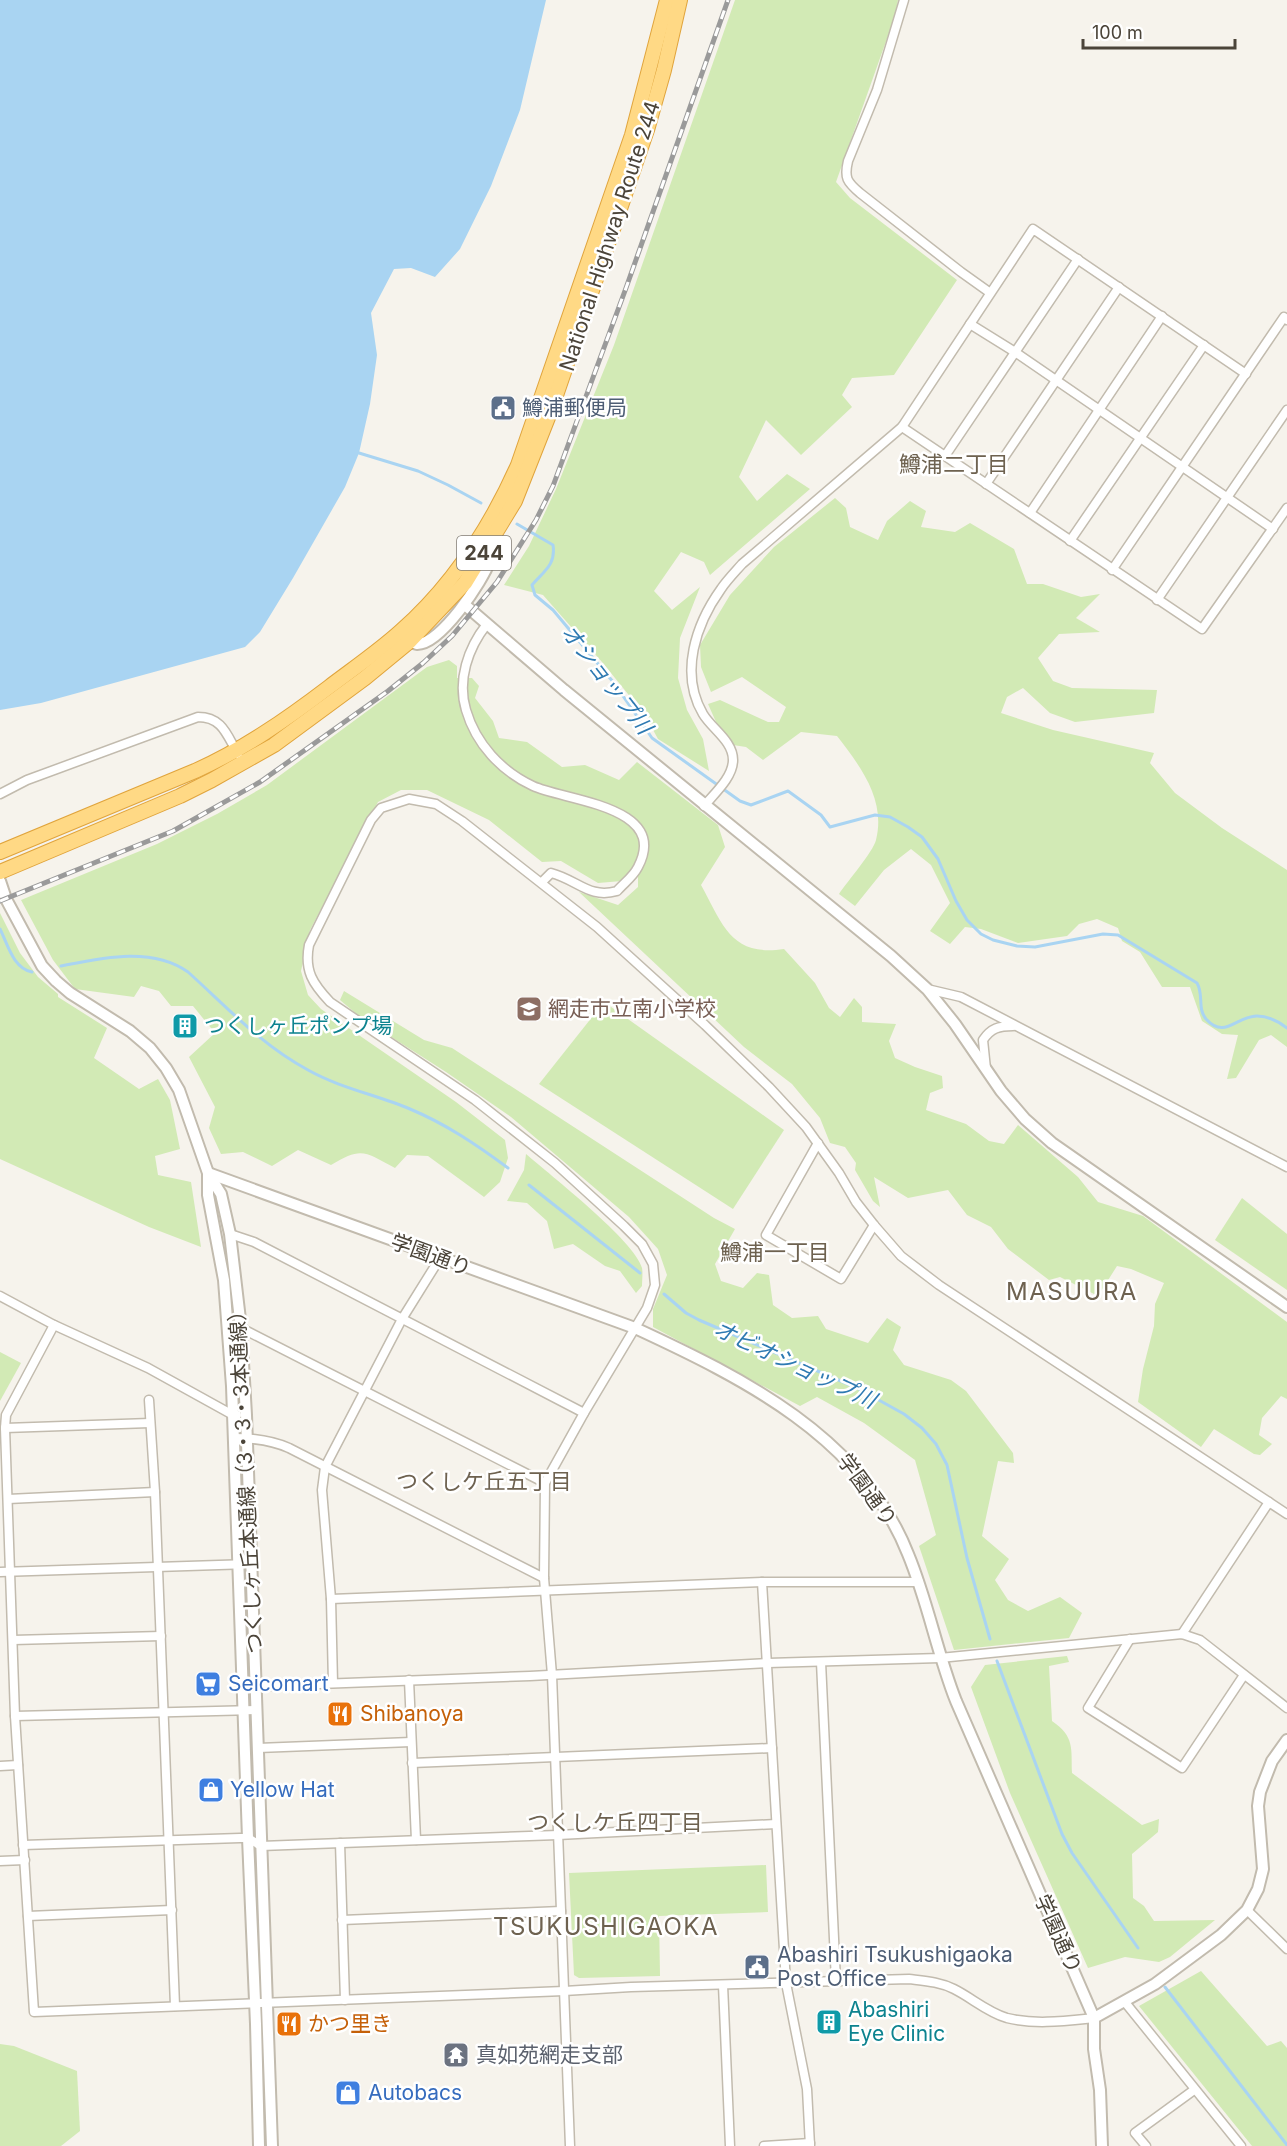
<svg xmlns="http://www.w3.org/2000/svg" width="1287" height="2146" font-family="Inter,'Noto Sans JP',sans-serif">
	<rect width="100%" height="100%" fill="#f6f3ec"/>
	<g fill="#d2eab5">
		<polygon points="735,0 898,0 895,16 836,182 850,198 957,280 894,375 852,378 842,395 852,407 801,455 766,420 739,477 757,501 787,474 810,489 710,575 704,562 681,552 654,591 672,610 700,587 680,638 678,678 687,710 703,739 709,771 658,739 645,715 602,662 543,595 504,585 529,546 556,489 614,345"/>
		<path d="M 835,498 L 846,508 L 850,527 L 878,540 L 887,521 L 910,501 L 926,511 L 921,527 L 955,532 L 970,523 L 1014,549 L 1027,584 L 1043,584 L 1081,597 L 1100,594 L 1076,618 L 1100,632 L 1059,634 L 1038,658 L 1053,681 L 1072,688 L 1157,690 L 1154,713 L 1075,722 L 1050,713 L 1023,688 L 1007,697 L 1001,713 L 1053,730 L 1154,753 L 1150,763 L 1175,793 L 1222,828 L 1287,870 L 1287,1047 L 1271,1035 L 1259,1040 L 1236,1078 L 1227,1079 L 1238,1035 L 1222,1034 L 1202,1021 L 1190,987 L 1162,987 L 1140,952 L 1122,941 L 1118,928 L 1097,919 L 1079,924 L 1067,936 L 1018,943 L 981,929 L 965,927 L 950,944 L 930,931 L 950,903 L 931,865 L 911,849 L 884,870 L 855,906 L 839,894 C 847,882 873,852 876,840 C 886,800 861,767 837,736 L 801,732 L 763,760 L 746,747 L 733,745 L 716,722 L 708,704 L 720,700 L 768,722 L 779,722 L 786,707 L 742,677 L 711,692 L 701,667 L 700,645 L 730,595 L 774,547 Z"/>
		<path d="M 449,660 L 457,666 L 457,678 L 472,678 L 479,686 L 475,698 L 493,721 L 499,738 L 527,742 L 562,767 L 585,765 L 619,780 L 637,762 L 718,825 L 725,847 L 701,885 C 723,925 731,957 784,949 L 815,983 L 829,1008 L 840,1017 L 854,998 L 862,1007 L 862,1022 L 896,1024 L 889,1041 L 895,1058 L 915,1067 L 942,1076 L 943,1088 L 930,1093 L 926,1110 L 966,1124 L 989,1141 L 1004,1144 L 1018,1125 L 1078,1177 L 1098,1202 L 1143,1216 L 1287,1322 L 1287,1399 L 1281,1396 L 1262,1418 L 1259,1435 L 1272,1444 L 1260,1455 L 1254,1454 L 1214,1429 L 1201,1447 L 1138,1402 L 1143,1369 L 1154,1326 L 1155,1304 L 1164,1283 L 1131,1269 L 1117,1266 L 1098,1296 L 1060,1277 L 1049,1280 L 1008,1249 L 991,1227 L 967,1215 L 948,1190 L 908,1198 L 874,1177 L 880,1207 L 873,1201 L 855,1170 L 856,1163 L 845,1147 L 830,1143 L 820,1118 L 792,1084 L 744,1047 L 579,892 L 618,905 L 638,887 L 638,875 L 622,881 L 598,883 L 561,861 L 542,862 L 489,820 L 427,790 L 401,790 L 378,802 L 310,930 L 301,971 L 308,995 L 321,1009 L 456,1102 L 505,1140 L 508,1158 L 500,1182 L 484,1197 L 428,1156 L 407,1155 L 395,1168 C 365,1152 362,1146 331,1165 L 298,1150 L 272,1166 L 243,1152 L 221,1154 L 209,1128 L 215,1107 L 189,1057 L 215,1033 L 193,1006 L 171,1006 L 159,991 L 141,986 L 134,997 L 75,989 L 53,960 L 21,900 L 157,844 L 217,814 L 267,785 L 427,667 Z"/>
		<polygon points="0,913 20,953 38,977 58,994 58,997 107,1028 94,1058 139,1089 158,1079 170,1100 180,1149 155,1156 158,1175 191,1182 201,1247 149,1227 0,1159"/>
		<polygon points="344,991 424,1040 452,1048 714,1218 735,1229 715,1264 721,1281 743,1288 757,1273 769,1275 773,1305 792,1318 818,1316 826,1329 868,1343 887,1318 901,1327 893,1350 904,1365 951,1380 966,1391 1013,1453 1014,1463 998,1461 982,1536 1009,1559 995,1580 1008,1600 1028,1611 1060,1597 1082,1613 1069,1638 954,1650 919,1546 936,1535 915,1460 864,1423 817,1397 800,1406 653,1327 653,1309 667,1275 658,1249 629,1217 511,1117 446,1072 360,1017 340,1000"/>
		<polygon points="604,1002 784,1130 733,1209 539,1084"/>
		<path d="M 526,1154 C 550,1175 635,1241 642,1268 C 643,1273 642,1281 642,1286 L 636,1293 L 620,1271 L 605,1266 L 573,1244 L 554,1249 L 547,1221 L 527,1203 L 507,1201 L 524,1170 Z"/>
		<polygon points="1242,1198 1287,1234 1287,1290 1215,1240"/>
		<polygon points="0,1352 21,1363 0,1401"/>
		<path d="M 1067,1656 L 1069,1662 L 1049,1666 L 1052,1721 C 1075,1737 1071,1748 1072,1773 L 1142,1825 L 1159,1819 L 1158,1832 L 1132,1854 L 1133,1898 L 1144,1906 L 1154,1921 L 1215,1920 L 1170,1957 L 1159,1962 L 1125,1957 L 1088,1968 L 1010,1793 L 971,1687 L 985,1665 Z"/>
		<polygon points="766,1865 768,1912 659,1916 660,1976 579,1978 574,1975 569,1873"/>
		<polygon points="1201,1971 1267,2046 1281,2041 1287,2048 1287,2146 1252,2146 1139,2006"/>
		<polygon points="0,2044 14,2046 77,2071 80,2131 61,2146 0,2146"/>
	</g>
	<polygon fill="#a9d4f2" points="0,0 546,0 520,110 491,186 460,249 435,277 411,268 394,269 371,313 377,355 370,404 359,453 345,487 293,578 260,632 245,647 41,703 0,710"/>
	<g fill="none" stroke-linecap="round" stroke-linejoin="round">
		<g stroke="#a9d4f2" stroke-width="3">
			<polyline points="359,453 418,471 448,485 481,503"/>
			<path d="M 517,524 L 553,545 C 556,565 544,571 532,585 L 535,595 L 553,610 L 614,683 L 652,738 L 740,801 L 751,805 L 788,791 L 821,815 L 830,827 L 875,815 L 890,817 L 908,827 L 922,837 L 938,859 L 956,901 L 967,920 L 981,934 L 993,940 L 1017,946 L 1035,947 L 1103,934 L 1118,935 L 1197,983 C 1204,995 1197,1008 1206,1019 C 1225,1040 1236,1016 1257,1016 C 1268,1016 1279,1022 1287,1028"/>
			<path d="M 0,929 C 8,945 13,968 32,972"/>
			<path d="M 61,966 C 101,958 152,946 188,972 C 227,1007 261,1045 308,1070 C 340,1088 377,1095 410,1109 C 446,1124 477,1145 508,1168"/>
			<polyline points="529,1185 640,1273"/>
			<polyline points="664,1294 686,1313 699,1320 857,1388 904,1414 922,1428 936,1444 947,1465 967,1558 990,1639"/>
			<polyline points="997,1661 1062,1834 1072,1853 1138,1948"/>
			<polyline points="1165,1987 1287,2145"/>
		</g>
		<g stroke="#c2bbae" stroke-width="11">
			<g id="minor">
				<path d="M 904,0 L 877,90 L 848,161 C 844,178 847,182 860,193 L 961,272 L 989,292"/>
				<polyline points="970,324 1015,352 1273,529"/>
				<polyline points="902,427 1202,629 1287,508"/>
				<polyline points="945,456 1078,259"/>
				<polyline points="986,484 1119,287"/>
				<polyline points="1030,513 1162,316"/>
				<polyline points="1070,541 1204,345"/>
				<polyline points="1112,570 1284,317 1287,320"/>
				<polyline points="1157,600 1287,410"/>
				<path d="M 487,624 C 468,648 457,680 466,710 C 476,744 501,771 533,786 C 566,801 670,806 638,867 C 633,877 624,883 617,891 C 589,899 578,880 551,873 L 542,882"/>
				<path d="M 0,794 L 27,780 L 198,717 C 223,717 227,736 238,754"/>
				<path d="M 704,806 C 715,793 733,777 733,760 C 733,741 712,729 703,714 C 679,673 696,624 721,589 C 727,580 735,572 742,564 L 902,427 L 1033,229 L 1246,374"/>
				<polyline points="927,989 961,997 1287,1167"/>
				<path d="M 986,1069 L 983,1040 C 991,1028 999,1026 1013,1026"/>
				<polyline points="818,1143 766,1235 841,1279 874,1225"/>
				<polyline points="230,1234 254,1242 584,1413"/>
				<polyline points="0,1296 54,1325 148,1368 233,1415 237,1415"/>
				<path d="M 54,1325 L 6,1415 L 5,1428 L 15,1716 L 34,2012 L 564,1991 L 631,1987 L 909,1979 C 925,1981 940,1982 954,1989 C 972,1998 987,2012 1007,2018 C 1035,2025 1065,2021 1094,2018"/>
				<polyline points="229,1328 241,1328 545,1483"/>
				<polyline points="149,1400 155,1492 175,2006"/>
				<polyline points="5,1428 150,1423"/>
				<path d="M 233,1438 C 252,1438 271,1440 289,1448 L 544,1578"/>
				<polyline points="8,1499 155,1492"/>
				<polyline points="0,1572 250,1564"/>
				<polyline points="762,1582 786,1983 807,2089 810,2146"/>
				<polyline points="331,1599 762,1582 919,1582"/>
				<polyline points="1182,1634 1269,1502"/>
				<polyline points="1130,1639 1088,1708 1182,1768 1244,1675"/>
				<polyline points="13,1640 161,1636"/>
				<polyline points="821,1662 836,1981"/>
				<polyline points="409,1680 416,1840"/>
				<polyline points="333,1683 331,1599 322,1490 325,1467 402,1319 440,1258"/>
				<polyline points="243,1687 530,1676 768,1663 940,1658 1182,1634 1200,1640 1287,1708"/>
				<polyline points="15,1716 257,1710"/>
				<polyline points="258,1748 411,1742"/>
				<polyline points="412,1763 772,1748"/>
				<polyline points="0,1766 18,1765"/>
				<polyline points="340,1843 345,2000"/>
				<polyline points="23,1845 240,1838 248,1838 261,1846 558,1835 776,1824"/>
				<polyline points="0,1861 25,1860"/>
				<polyline points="1247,1910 1287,1949"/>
				<polyline points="28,1916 172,1910"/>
				<polyline points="342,1920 561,1911"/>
				<polyline points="723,1985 730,2146"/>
				<polyline points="1124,2001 1241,2146"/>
				<path d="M 570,2146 L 552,1675 L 544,1578 L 545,1483 L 584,1413 L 647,1308 L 655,1285 L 653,1264 L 642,1244 L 624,1226 L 555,1163 L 475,1100 L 330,1002 C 313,984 304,971 309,945 L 371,820 L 381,808 L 409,799 L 436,804 L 462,821 L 597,927 L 705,1025 L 769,1087 L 806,1127 L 839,1173 L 856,1202 L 874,1225 L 901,1256 L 939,1285 L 1287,1514"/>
				<polyline points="764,2146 810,2143"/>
				<polyline points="1146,2146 1135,2133 1194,2090"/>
			</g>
		</g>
		<g stroke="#c2bbae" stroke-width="14">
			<g id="tertiary">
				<polyline points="465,605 564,690 891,956 927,989 955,1024 1001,1091 1025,1119 1052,1143 1287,1307"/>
				<path d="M 405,636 C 408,639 412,643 417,644 C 440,645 483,581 490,560 L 485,552 L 478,548"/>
				<polyline points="0,881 6,899 42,966 56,981 70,993 130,1031 150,1048 166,1068 179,1090 208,1173 221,1194 230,1234 241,1328 246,1415 272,2146"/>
				<path d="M 208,1173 L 635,1328 C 743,1378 862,1437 908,1554 C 928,1602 937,1653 956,1701 L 1094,2018 L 1094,2049 L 1100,2090 L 1102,2146"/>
				<polyline points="208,1174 208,1195 224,1280 232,1386 248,1838 256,2024 259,2146"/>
				<polyline points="1094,2018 1155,1984 1221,1935 1247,1910 1258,1889 1263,1869 1258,1806 1260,1792 1272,1761 1287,1740"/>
			</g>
		</g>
		<g stroke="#e0a43c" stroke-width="16">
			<g id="trunk">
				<path d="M 0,852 L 195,771 C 244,749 287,719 329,687 C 354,668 379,651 401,631 C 453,585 490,528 518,465 L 632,135 L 667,0"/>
				<polyline points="0,872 180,796 212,780 274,745 365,678 410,641 465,583 515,501 551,410 647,130 664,70 680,0"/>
			</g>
		</g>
		<use href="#minor" stroke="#fff" stroke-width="8"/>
		<use href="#tertiary" stroke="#fff" stroke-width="10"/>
		<use href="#trunk" stroke="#ffd985" stroke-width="14"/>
		<g stroke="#9a9a9a" stroke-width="5">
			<polyline id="rail" points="0,901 173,831 260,782 388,691 423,663 452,636 497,582 536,520 553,486 626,288 728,0"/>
		</g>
		<use href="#rail" stroke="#fff" stroke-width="3" stroke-dasharray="9" stroke-linecap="butt"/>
	</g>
	<defs>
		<g id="civic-square" transform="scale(1.35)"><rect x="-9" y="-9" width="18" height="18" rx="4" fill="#5c6f8a" stroke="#fff"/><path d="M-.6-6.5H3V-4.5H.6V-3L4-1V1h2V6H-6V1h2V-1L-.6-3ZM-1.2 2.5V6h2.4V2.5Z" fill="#fff"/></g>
		<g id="school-square" transform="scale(1.35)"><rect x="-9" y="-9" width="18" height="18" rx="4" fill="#8d6e63" stroke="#fff"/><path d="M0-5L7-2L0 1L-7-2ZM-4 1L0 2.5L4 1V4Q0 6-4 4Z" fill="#fff"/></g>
		<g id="building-square" transform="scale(1.35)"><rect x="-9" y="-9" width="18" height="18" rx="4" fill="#0f9aa8" stroke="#fff"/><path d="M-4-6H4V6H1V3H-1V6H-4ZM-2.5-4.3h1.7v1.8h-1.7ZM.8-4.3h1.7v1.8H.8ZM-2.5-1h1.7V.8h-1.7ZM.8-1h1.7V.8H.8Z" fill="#fff"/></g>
		<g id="supermarket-square" transform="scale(1.35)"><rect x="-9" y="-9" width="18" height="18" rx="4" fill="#3f7fe0" stroke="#fff"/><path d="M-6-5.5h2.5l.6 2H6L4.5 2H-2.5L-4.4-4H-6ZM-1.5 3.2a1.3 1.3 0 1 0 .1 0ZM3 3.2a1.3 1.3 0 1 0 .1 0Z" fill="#fff"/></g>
		<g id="restaurant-square" transform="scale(1.35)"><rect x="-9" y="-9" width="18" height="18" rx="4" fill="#e8710a" stroke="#fff"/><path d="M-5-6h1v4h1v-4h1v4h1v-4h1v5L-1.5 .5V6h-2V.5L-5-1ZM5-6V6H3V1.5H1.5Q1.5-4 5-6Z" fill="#fff"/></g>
		<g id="shop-square" transform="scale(1.35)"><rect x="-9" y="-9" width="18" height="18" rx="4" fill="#3f7fe0" stroke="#fff"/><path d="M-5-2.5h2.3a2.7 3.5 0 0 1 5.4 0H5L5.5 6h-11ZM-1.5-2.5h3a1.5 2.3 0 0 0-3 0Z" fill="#fff"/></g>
		<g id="temple-square" transform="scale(1.35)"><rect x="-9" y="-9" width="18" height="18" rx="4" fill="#6b7280" stroke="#fff"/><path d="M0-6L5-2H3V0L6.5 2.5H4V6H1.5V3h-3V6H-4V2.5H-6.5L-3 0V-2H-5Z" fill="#fff"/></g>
	</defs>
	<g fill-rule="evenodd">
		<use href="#civic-square" x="503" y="408"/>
		<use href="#school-square" x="529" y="1009"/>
		<use href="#building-square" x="185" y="1026"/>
		<use href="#supermarket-square" x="208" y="1684"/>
		<use href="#restaurant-square" x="340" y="1714"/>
		<use href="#shop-square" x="211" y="1790"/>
		<use href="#civic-square" x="757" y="1967"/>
		<use href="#building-square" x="829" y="2022"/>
		<use href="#restaurant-square" x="289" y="2024"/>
		<use href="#temple-square" x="456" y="2055"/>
		<use href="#shop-square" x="348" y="2093"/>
	</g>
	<g text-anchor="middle" stroke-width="5" stroke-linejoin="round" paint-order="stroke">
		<rect fill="#fff" stroke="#817c74" stroke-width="1.5" x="457" y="536" width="54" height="34" rx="4.5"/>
		<g font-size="20" font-weight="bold" fill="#4b4439">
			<text x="484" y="560">244</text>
		</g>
		<g font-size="21" fill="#4b4439" stroke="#fff">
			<text transform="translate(610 236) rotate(-72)" y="7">National Highway Route 244</text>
			<text transform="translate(431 1255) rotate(20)" y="7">学園通り</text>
			<text transform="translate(246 1477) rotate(-93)" y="7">つくしヶ丘本通線（3・3・3本通線）</text>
			<text transform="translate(867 1490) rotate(54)" y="7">学園通り</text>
			<text transform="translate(1058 1934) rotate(66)" y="7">学園通り</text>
		</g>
		<g font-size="21" fill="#4e5e75" stroke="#fff" text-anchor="start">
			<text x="522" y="415">鱒浦郵便局</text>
			<text x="777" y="1962">Abashiri Tsukushigaoka<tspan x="777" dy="24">Post Office</tspan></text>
		</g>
		<g font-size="21" fill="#785e54" stroke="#fff" text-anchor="start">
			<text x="548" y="1016">網走市立南小学校</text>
		</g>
		<g font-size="21" fill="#0d838f" stroke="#fff" text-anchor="start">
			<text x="204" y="1033">つくしヶ丘ポンプ場</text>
			<text x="848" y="2017">Abashiri<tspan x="848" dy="24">Eye Clinic</tspan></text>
		</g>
		<g font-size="21" fill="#366cbe" stroke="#fff" text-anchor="start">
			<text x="228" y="1691">Seicomart</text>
			<text x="230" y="1797">Yellow Hat</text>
			<text x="368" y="2100">Autobacs</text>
		</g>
		<g font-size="21" fill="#c56008" stroke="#fff" text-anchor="start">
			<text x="360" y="1721">Shibanoya</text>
			<text x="308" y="2031">かつ里き</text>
		</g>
		<g font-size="21" fill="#5b616d" stroke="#fff" text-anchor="start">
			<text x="476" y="2062">真如苑網走支部</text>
		</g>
		<g font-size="22" fill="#6e6250" stroke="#fff">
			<text x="954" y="472">鱒浦二丁目</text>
			<text x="775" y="1260">鱒浦一丁目</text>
			<text x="484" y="1489">つくしケ丘五丁目</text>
			<text x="615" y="1830">つくしケ丘四丁目</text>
		</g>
		<g font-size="22" font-style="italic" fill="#2e7ab2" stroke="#fff">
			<text transform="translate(607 679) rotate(52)" y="8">オショップ川</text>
			<text transform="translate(795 1364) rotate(25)" y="8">オビオショップ川</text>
		</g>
		<g font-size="24" letter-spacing="1.5" fill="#6e6250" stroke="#fff">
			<text x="1072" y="1300">MASUURA</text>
			<text x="606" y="1935">TSUKUSHIGAOKA</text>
		</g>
	</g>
	<path d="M1083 39v9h152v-9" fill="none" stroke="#4b4439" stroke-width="3"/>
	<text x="1092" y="39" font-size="18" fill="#4b4439" stroke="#ffffff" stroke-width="4.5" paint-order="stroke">100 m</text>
</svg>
